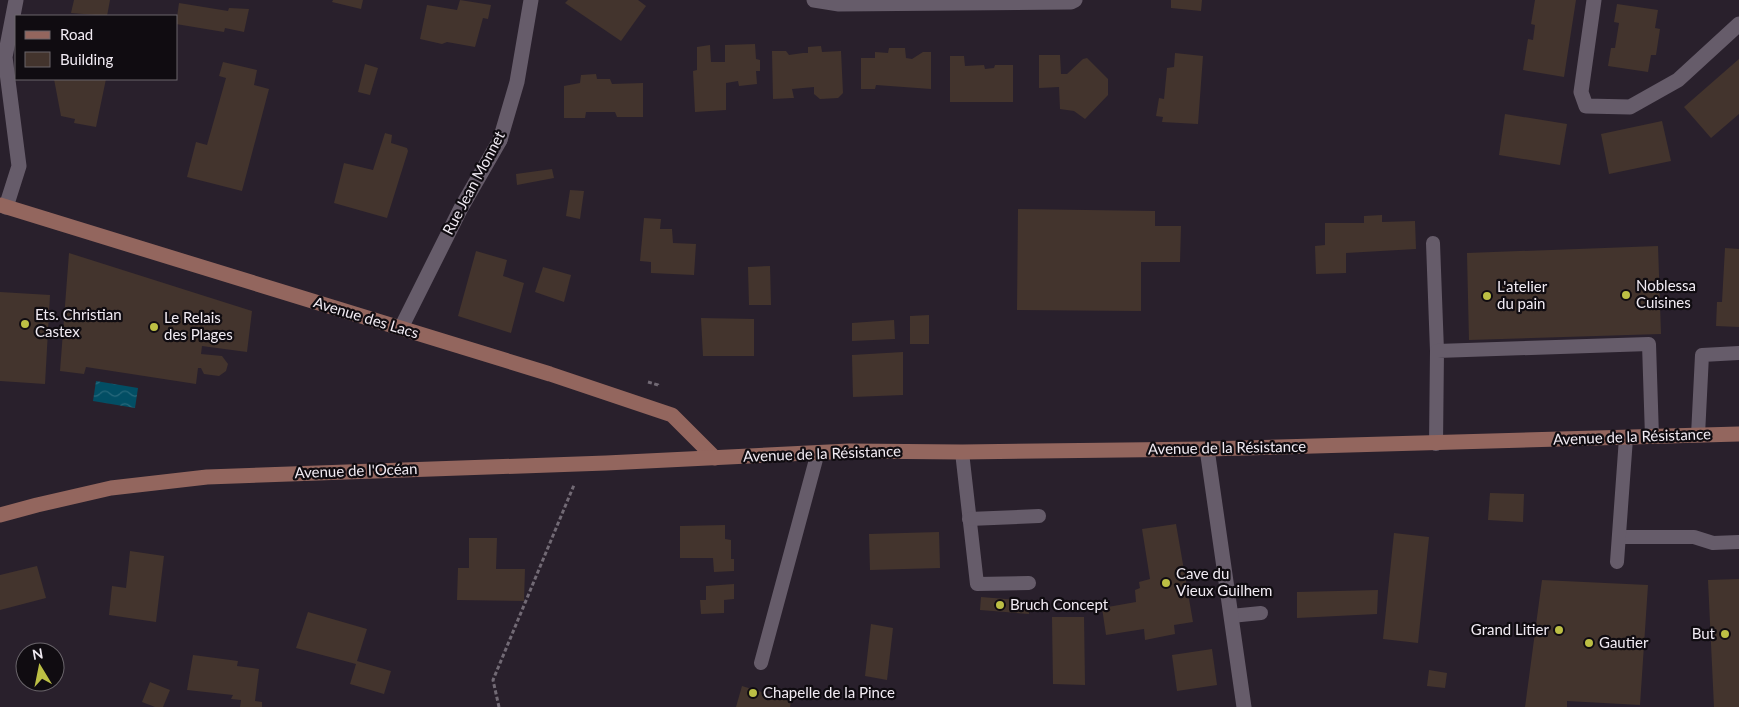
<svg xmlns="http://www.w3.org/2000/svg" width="1739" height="707" font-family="Lato,sans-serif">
	<defs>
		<pattern id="water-waves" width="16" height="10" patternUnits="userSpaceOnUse" patternTransform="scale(1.25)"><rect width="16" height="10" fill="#024e64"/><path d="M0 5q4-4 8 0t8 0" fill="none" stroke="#27687b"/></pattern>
	</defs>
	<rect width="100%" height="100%" fill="#29202c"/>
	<polygon fill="url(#water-waves)" points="96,381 138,388 135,408 93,401"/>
	<g fill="#43342d">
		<polygon points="74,0 110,0 107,16 71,13"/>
		<polygon points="333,0 363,0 361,9 332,2"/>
		<polygon points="460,0 491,5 488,19 483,18 475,47 447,42 442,44 420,39 427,5 457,10"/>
		<polygon points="568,0 638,0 646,6 621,41 565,3"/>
		<polygon points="1171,0 1202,0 1201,11 1171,8"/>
		<polygon points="1535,0 1576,0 1564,77 1523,70 1528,39 1533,40 1535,25 1531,24"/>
		<polygon points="179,3 228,11 229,8 249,9 244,32 225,28 224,32 176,24"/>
		<polygon points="1617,4 1658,10 1655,28 1660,29 1656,55 1651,55 1648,72 1608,66 1611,48 1615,48 1619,23 1614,22"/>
		<polygon points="755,44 756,59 760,60 760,71 756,71 757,84 739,86 738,81 726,83 726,110 695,112 693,71 697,70 697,47 710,45 711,62 725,62 725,45"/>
		<polygon points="821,46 822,52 841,51 843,93 838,98 820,99 814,94 814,87 792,89 794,98 792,98 773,99 772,51 786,51 789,55 803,53 808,53 808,47"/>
		<polygon points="889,48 905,48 906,58 912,59 923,52 931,52 931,89 876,85 875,89 861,89 861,58 875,58 875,52 888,53"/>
		<polygon points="1175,53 1203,56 1198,124 1162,122 1163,117 1156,116 1159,98 1164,99 1167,68 1174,67"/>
		<polygon points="1039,55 1060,55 1061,74 1067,74 1083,59 1087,58 1108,79 1108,95 1085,119 1074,111 1060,109 1059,87 1039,88"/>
		<polygon points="950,56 964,56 965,66 984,65 985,69 994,68 995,65 1013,65 1013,102 950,102"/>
		<polygon points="1739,59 1739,114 1711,138 1684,107"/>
		<polygon points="223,62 257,70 254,85 269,89 242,191 187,177 196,142 207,145 226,78 219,76"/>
		<polygon points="365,64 378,68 370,95 358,92"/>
		<polygon points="596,74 597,79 610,79 612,84 643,83 643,117 617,117 615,112 586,112 585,118 564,118 564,86 580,83 581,75"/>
		<polygon points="54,79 106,79 96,127 74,123 75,119 61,116"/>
		<polygon points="1505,114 1567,124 1560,165 1499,155"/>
		<polygon points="1662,121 1671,161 1609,174 1601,134"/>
		<polygon points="385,133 392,135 391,143 407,148 408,151 387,218 334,203 344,163 373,170"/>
		<polygon points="552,169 554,178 517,185 516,174"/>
		<polygon points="570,190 584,191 580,219 566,216"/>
		<polygon points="1018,209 1155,211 1155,226 1181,226 1180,262 1141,262 1141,311 1017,310"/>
		<polygon points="1382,215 1382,222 1415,221 1416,249 1346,253 1346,273 1316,274 1315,246 1325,245 1325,223 1364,223 1364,216"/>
		<polygon points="644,218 661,219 660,229 672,229 673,243 696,244 694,275 651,273 651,262 640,261"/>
		<polygon points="1658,246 1661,334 1469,340 1467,253"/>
		<polygon points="1725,248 1739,249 1739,327 1716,326 1717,302 1722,302"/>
		<polygon points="476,251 507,260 503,276 524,283 511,333 458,316"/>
		<polygon points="69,253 252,311 247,352 202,346 201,354 222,356 228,364 226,371 219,376 204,374 201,368 198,368 196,384 86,367 84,374 60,371"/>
		<polygon points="770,266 771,305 749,305 748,267"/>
		<polygon points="543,267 571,275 564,302 535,292"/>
		<polygon points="0,292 50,295 45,384 0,381"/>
		<polygon points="929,315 929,344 910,344 910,316"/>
		<polygon points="701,318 754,319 754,356 703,356"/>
		<polygon points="894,320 895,339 852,341 852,323"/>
		<polygon points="903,352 903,395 853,397 852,355"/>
		<polygon points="1490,493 1524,494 1523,522 1488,520"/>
		<polygon points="1176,524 1193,622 1174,625 1175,634 1145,640 1144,629 1106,635 1102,608 1136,602 1135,590 1140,588 1139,582 1150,579 1142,529"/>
		<polygon points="725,525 725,539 731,540 731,559 734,559 734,571 714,572 713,558 680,558 680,526"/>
		<polygon points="939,532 940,568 870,570 869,534"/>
		<polygon points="1394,533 1429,537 1418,643 1383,639"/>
		<polygon points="469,538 497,538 496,569 525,569 524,601 457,600 458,568 469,568"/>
		<polygon points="130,551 164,556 156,622 109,615 112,586 126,588"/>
		<polygon points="37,566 46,598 0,610 0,575"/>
		<polygon points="1739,579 1739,707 1714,707 1708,580"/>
		<polygon points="1542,580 1648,585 1640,705 1567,701 1567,707 1525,707"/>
		<polygon points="734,584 734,599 724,600 724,613 701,614 700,600 706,600 706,586"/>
		<polygon points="1378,590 1377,614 1297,618 1297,592"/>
		<polygon points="981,597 1030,601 1029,614 980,610"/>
		<polygon points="308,612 367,629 357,661 391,671 384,694 350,684 356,664 296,648"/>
		<polygon points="1052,617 1084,617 1085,685 1053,684"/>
		<polygon points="871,624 893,628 887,680 865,676"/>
		<polygon points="1212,649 1217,685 1177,691 1172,655"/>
		<polygon points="193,655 238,661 237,666 259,669 255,701 262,702 262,707 240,707 241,700 231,699 233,695 187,690"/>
		<polygon points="1429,670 1447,673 1445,688 1427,686"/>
		<polygon points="150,682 170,690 163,707 155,707 142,702"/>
		<polygon points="742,686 791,701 790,707 736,707"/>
	</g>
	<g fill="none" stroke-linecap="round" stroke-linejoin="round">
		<g stroke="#726a75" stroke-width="3" stroke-dasharray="4 2.5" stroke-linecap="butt">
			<polyline points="648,382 658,385 659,387"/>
			<polyline points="499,707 493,680 574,485"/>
		</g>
		<g stroke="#665c6a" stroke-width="14">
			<polyline points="1433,243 1437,351"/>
			<polyline points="1698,435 1702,355 1739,353"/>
			<polyline points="1436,444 1437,351 1649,344 1652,437"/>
			<polyline points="962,452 977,584 1029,583"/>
			<polyline points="969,519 1039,516"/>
			<polyline points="1619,537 1694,537 1713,543 1739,542"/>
			<polyline points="1617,562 1626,438"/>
			<polyline points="1231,616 1261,613"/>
			<polyline points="761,663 818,452"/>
		</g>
		<polyline stroke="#665c6a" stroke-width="15" points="401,328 461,208 500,140"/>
		<g stroke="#665c6a" stroke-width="15">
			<polyline points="814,0 839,4 1071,2 1075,0"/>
			<polyline points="1594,0 1581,92 1586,106 1630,107 1678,80 1739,24"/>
			<polyline points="500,140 517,82 531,0"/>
			<polyline points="6,207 19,166 5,57 16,0"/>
		</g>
		<polyline stroke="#665c6a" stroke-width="15" points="1207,449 1244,707"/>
		<g stroke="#93665e" stroke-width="15">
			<polyline points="0,205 550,374 672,415 715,458"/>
			<polyline points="0,515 37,505 111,488 207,477 606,463 849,451 962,452 1207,449 1739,434"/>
		</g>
	</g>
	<g fill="#bcbf44" stroke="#100c11" stroke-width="2">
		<circle cx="1626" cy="295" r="5"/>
		<circle cx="1487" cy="296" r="5"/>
		<circle cx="25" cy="324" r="5"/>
		<circle cx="154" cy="327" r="5"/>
		<circle cx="1166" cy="583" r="5"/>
		<circle cx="1000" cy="605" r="5"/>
		<circle cx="1559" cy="630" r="5"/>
		<circle cx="1725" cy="634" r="5"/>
		<circle cx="1589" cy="643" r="5"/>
		<circle cx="753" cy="693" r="5"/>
	</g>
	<g text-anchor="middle" stroke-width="4.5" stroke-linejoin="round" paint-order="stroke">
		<g font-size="15" fill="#f1ebf3" stroke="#100c11">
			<text transform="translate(474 183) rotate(-62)" y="5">Rue Jean Monnet</text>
			<text transform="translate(366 318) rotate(17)" y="5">Avenue des Lacs</text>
			<text transform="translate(1632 437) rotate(-2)" y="5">Avenue de la Résistance</text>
			<text transform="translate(1227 448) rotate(-1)" y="5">Avenue de la Résistance</text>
			<text transform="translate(822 454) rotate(-2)" y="5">Avenue de la Résistance</text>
			<text transform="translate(356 471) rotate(-2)" y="5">Avenue de l'Océan</text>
		</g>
		<g font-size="15" fill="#f1ebf3" stroke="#100c11" text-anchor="start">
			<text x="1636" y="291">Noblessa<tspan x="1636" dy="17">Cuisines</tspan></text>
			<text x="1497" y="292">L'atelier<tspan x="1497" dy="17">du pain</tspan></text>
			<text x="35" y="320">Ets. Christian<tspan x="35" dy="17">Castex</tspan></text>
			<text x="164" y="323">Le Relais<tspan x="164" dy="17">des Plages</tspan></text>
			<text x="1176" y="579">Cave du<tspan x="1176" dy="17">Vieux Guilhem</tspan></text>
			<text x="1010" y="610">Bruch Concept</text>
			<text x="1549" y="635" text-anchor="end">Grand Litier</text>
			<text x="1715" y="639" text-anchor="end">But</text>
			<text x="1599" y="648">Gautier</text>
			<text x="763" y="698">Chapelle de la Pince</text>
		</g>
	</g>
	<rect x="15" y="15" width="162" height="65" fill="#100c11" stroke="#6a656b"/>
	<rect x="25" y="31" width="25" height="8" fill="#93665e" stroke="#6a656b"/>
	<text x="60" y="40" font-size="15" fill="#f1ebf3">Road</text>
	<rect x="25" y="52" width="25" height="15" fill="#43342d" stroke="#6a656b"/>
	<text x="60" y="65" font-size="15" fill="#f1ebf3">Building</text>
	<g transform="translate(40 667) rotate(350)"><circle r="24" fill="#100c11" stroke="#6a656b"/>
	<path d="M0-4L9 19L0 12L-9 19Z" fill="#bcbf44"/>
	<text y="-8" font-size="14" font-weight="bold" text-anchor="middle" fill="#f1ebf3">N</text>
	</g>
</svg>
